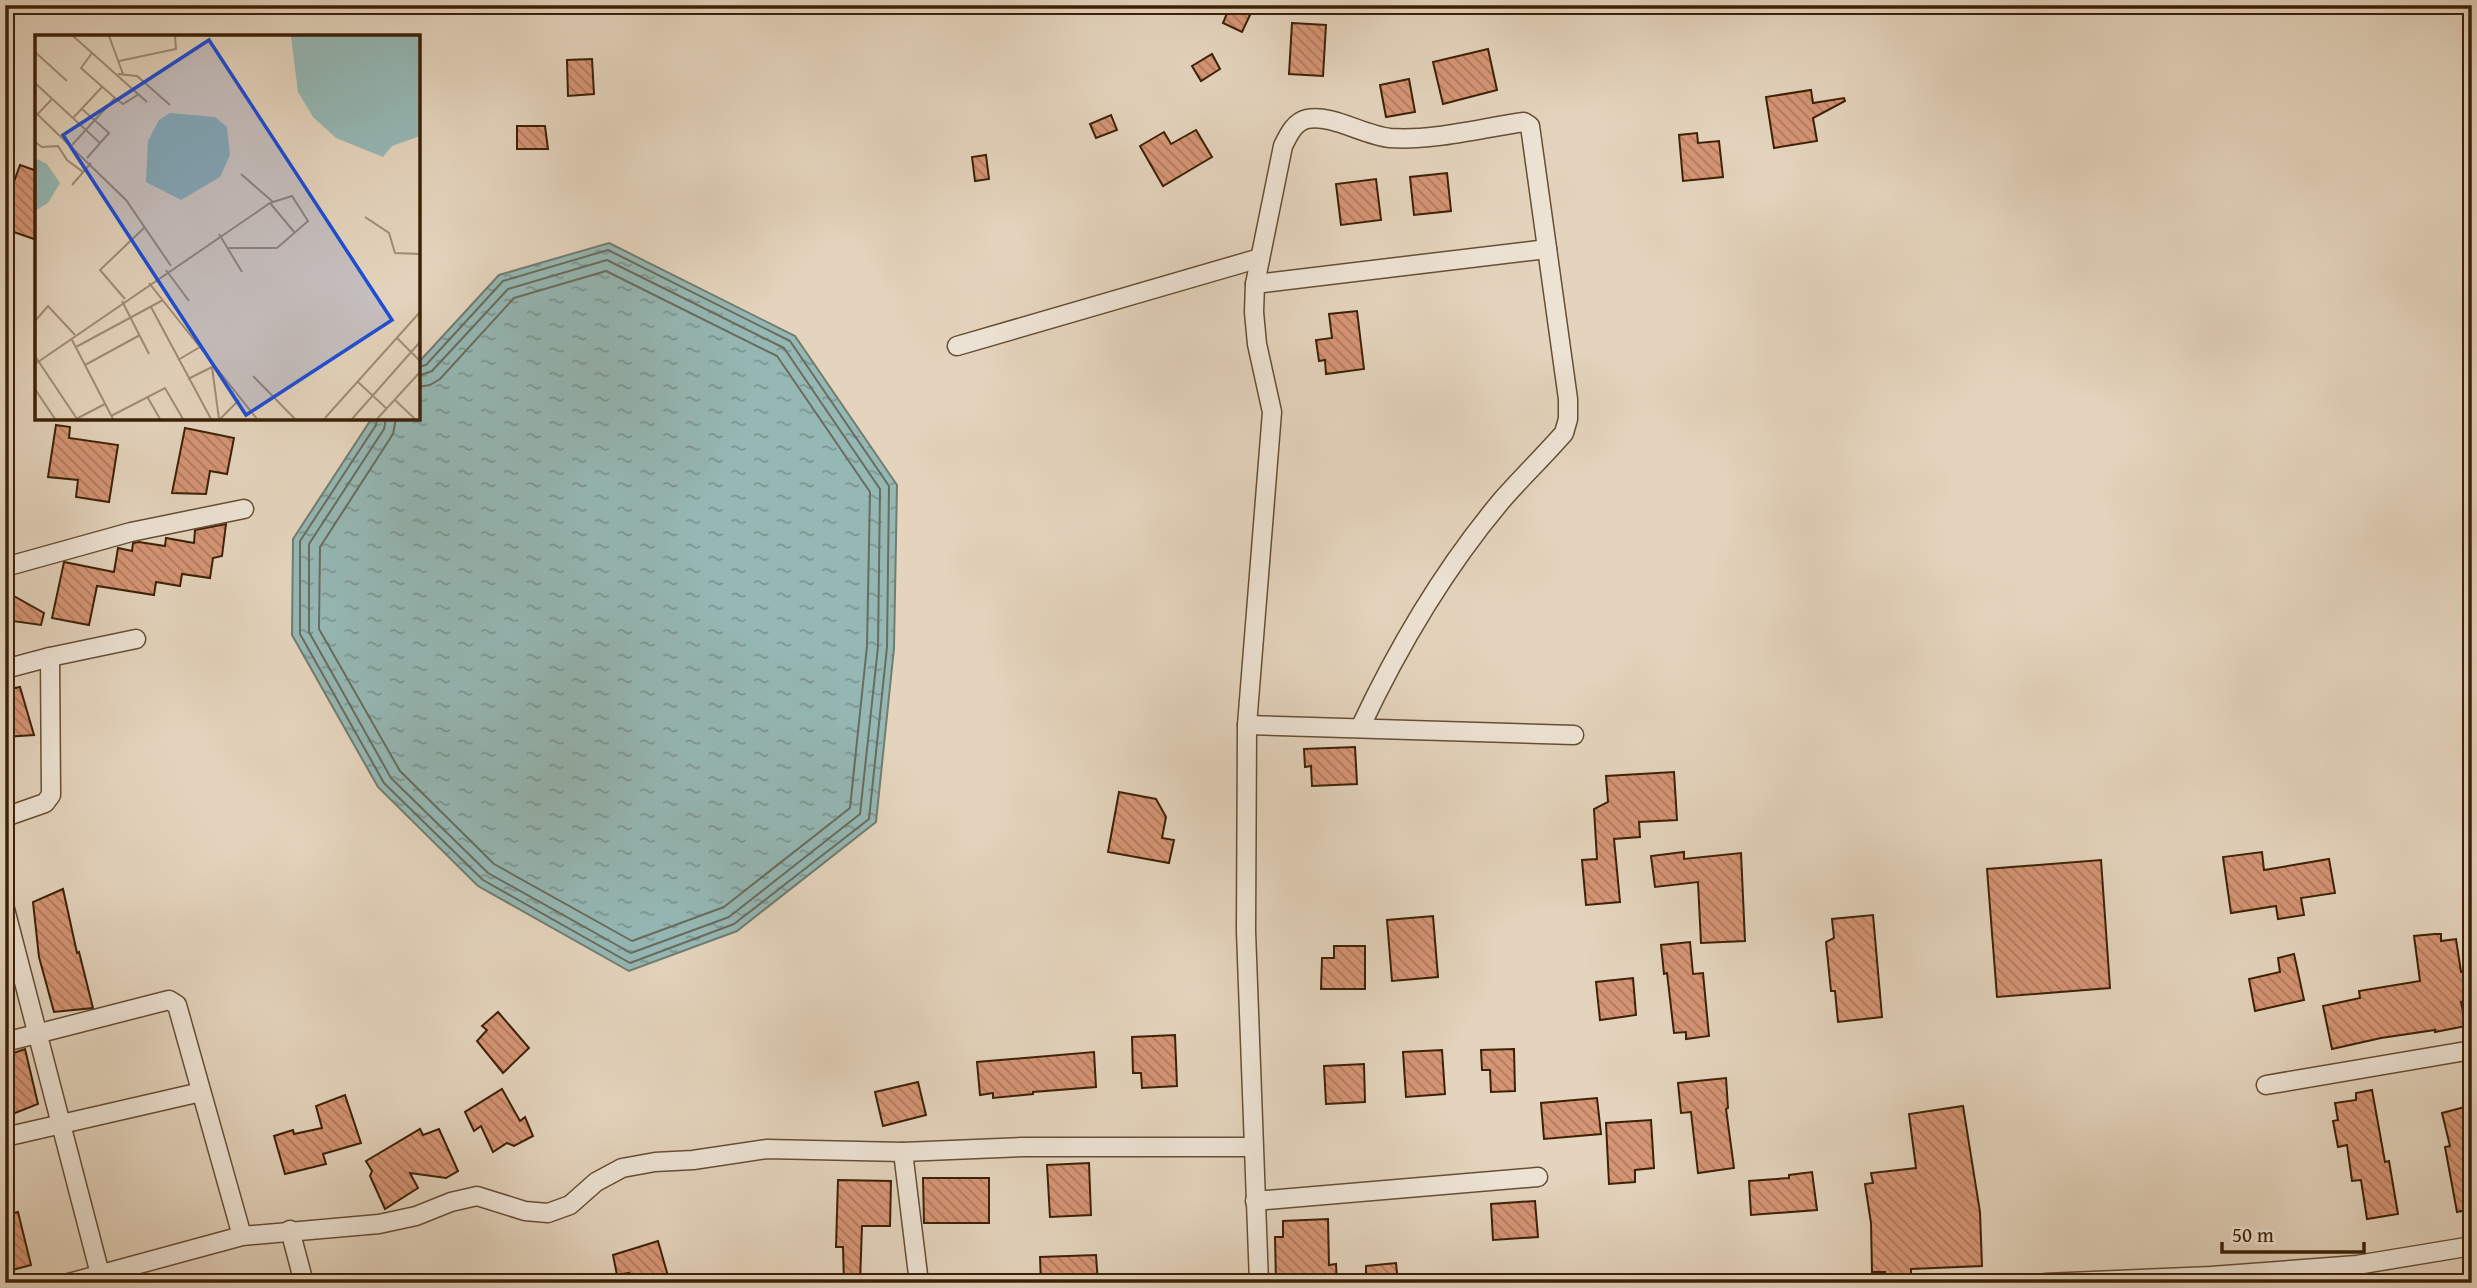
<svg xmlns="http://www.w3.org/2000/svg" width="2477" height="1288" font-family="'Gentium Book Plus',serif">
	<defs>
		<pattern id="water-ripples" width="26" height="14" patternUnits="userSpaceOnUse" patternTransform="scale(1.75)"><rect width="26" height="14" fill="#95b8b5"/><path d="M2 4q2-2 4 0t4 0M15 11q2-2 4 0t4 0" fill="none" stroke="#7b9591"/></pattern>
		<pattern id="building-back-hatch" width="6" height="6" patternUnits="userSpaceOnUse" patternTransform="scale(1.75)"><rect width="6" height="6" fill="#d69575"/><path d="M-1 5l2 2M0 0l6 6M5-1l2 2" fill="none" stroke="#af795e"/></pattern>
	</defs>
	<rect width="100%" height="100%" fill="#e4d4bd"/>
	<filter id="stains"><feTurbulence type="fractalNoise" baseFrequency=".00286" numOctaves="4"/><feColorMatrix values="0 0 0 0 .2 0 0 0 0 .09 0 0 0 0 .02 0 0 0 .5 -.17"/></filter>
	<radialGradient id="worn" r=".72"><stop offset=".6" stop-color="#630" stop-opacity="0"/><stop offset="1" stop-color="#630" stop-opacity=".3"/></radialGradient>
	<polygon fill="url(#water-ripples)" stroke="#727c6f" stroke-width="2" points="609,243 795,336 897,485 894,648 876,822 737,931 629,971 478,886 378,787 292,635 293,539 372,418 418,418 418,363 499,275"/>
	<g fill="none" stroke-linecap="round" stroke-linejoin="round">
		<g stroke="#696c5e" stroke-width="2">
			<polyline points="377,418 376,425 300,541 300,634 384,783 483,880 630,963 734,924 869,819 887,647 889,486 790,341 608,250 503,281 426,365 418,367"/>
			<polyline points="386,418 384,429 309,544 309,632 391,778 488,873 631,953 729,917 860,814 878,647 880,489 784,348 607,260 508,289 432,371 418,376"/>
			<polyline points="396,418 393,434 320,547 319,629 400,771 494,864 632,941 724,907 850,808 867,646 870,492 777,356 606,271 514,298 440,379 430,385 418,387"/>
		</g>
	</g>
	<g fill="url(#building-back-hatch)" stroke="#3d2106" stroke-width="2">
		<polygon points="1230,6 1250,15 1242,32 1223,23"/>
		<polygon points="1292,23 1326,25 1323,76 1289,74"/>
		<polygon points="1488,49 1497,90 1443,104 1433,62"/>
		<polygon points="1212,54 1220,69 1201,81 1192,66"/>
		<polygon points="592,59 594,94 568,96 567,60"/>
		<polygon points="1409,79 1415,112 1386,117 1380,85"/>
		<polygon points="1811,90 1813,103 1844,98 1845,101 1813,118 1817,141 1774,148 1766,97"/>
		<polygon points="1111,115 1117,130 1096,138 1090,124"/>
		<polygon points="517,126 545,126 548,149 517,149"/>
		<polygon points="1196,130 1212,157 1163,186 1140,146 1164,132 1171,144"/>
		<polygon points="1697,133 1698,143 1719,141 1723,177 1683,181 1679,135"/>
		<polygon points="986,155 989,179 975,181 972,157"/>
		<polygon points="20,165 37,171 37,240 5,229 5,207"/>
		<polygon points="1447,173 1451,211 1414,215 1410,177"/>
		<polygon points="1376,179 1381,220 1341,225 1336,184"/>
		<polygon points="1357,311 1364,369 1326,374 1325,360 1319,361 1316,340 1332,338 1329,314"/>
		<polygon points="56,425 70,427 69,438 118,445 109,502 76,497 78,480 48,477"/>
		<polygon points="185,428 234,438 227,474 210,471 206,494 172,493"/>
		<polygon points="226,524 222,556 213,558 210,578 182,574 180,586 156,582 154,595 97,586 89,625 52,618 64,562 114,572 118,548 132,551 133,543 139,542 165,546 166,538 194,543 195,530"/>
		<polygon points="5,591 44,613 41,625 5,620"/>
		<polygon points="20,687 34,735 5,737 5,690"/>
		<polygon points="1355,747 1357,784 1312,786 1311,766 1305,767 1304,749"/>
		<polygon points="1674,772 1677,820 1639,822 1640,837 1614,839 1620,902 1586,905 1582,860 1597,859 1594,809 1608,802 1606,776"/>
		<polygon points="1119,792 1156,799 1166,817 1162,838 1174,840 1169,863 1108,852"/>
		<polygon points="1684,852 1684,859 1741,853 1745,941 1701,943 1698,882 1655,887 1651,856"/>
		<polygon points="2262,852 2264,870 2329,859 2335,893 2301,898 2304,915 2278,919 2276,906 2231,913 2223,857"/>
		<polygon points="2101,860 2110,988 1997,997 1987,869"/>
		<polygon points="63,889 77,953 79,952 93,1008 54,1012 39,957 33,902"/>
		<polygon points="1873,915 1882,1017 1838,1022 1835,991 1831,991 1826,942 1834,938 1832,919"/>
		<polygon points="1433,916 1438,977 1392,981 1387,920"/>
		<polygon points="2435,934 2441,934 2441,941 2456,939 2461,972 2472,971 2472,1001 2461,1002 2466,1026 2435,1032 2435,1030 2381,1038 2332,1049 2323,1006 2360,998 2359,991 2420,981 2414,936"/>
		<polygon points="1690,942 1693,974 1703,973 1709,1036 1686,1039 1686,1032 1674,1033 1667,973 1664,974 1661,945"/>
		<polygon points="1334,946 1365,946 1365,989 1321,989 1322,958 1334,958"/>
		<polygon points="2294,954 2304,1000 2255,1011 2249,979 2280,972 2278,958"/>
		<polygon points="1633,978 1636,1015 1600,1020 1596,982"/>
		<polygon points="498,1012 529,1048 503,1073 477,1041 487,1030 482,1026"/>
		<polygon points="1175,1035 1177,1086 1142,1088 1141,1073 1133,1073 1132,1037"/>
		<polygon points="25,1049 38,1104 5,1117 5,1056"/>
		<polygon points="1514,1049 1515,1091 1491,1092 1490,1070 1482,1070 1481,1050"/>
		<polygon points="1442,1050 1445,1094 1406,1097 1403,1052"/>
		<polygon points="1094,1052 1096,1087 1033,1092 1033,1094 993,1098 993,1093 980,1095 977,1062"/>
		<polygon points="1364,1064 1365,1102 1326,1104 1324,1066"/>
		<polygon points="1726,1078 1728,1108 1726,1109 1734,1168 1698,1173 1691,1112 1681,1113 1678,1083"/>
		<polygon points="918,1082 926,1115 883,1126 875,1092"/>
		<polygon points="502,1089 520,1121 525,1117 533,1136 514,1146 507,1143 493,1152 481,1126 474,1131 465,1112"/>
		<polygon points="2372,1090 2385,1162 2389,1161 2398,1214 2367,1219 2361,1180 2352,1181 2347,1145 2338,1147 2333,1121 2338,1120 2335,1103 2356,1100 2356,1093"/>
		<polygon points="345,1095 361,1143 323,1154 326,1164 285,1174 274,1136 293,1130 294,1134 322,1128 316,1106"/>
		<polygon points="1597,1098 1601,1134 1544,1139 1541,1103"/>
		<polygon points="2472,1105 2472,1209 2457,1212 2445,1147 2450,1146 2442,1113"/>
		<polygon points="1963,1106 1980,1212 1982,1266 1911,1269 1911,1283 1885,1283 1885,1272 1872,1272 1871,1223 1865,1184 1873,1183 1871,1173 1916,1168 1909,1114"/>
		<polygon points="1651,1120 1654,1168 1635,1170 1635,1182 1609,1184 1606,1123"/>
		<polygon points="420,1129 423,1135 439,1129 458,1171 446,1178 410,1173 418,1188 385,1209 370,1176 372,1171 366,1161"/>
		<polygon points="1089,1163 1091,1215 1050,1217 1047,1165"/>
		<polygon points="1812,1172 1817,1210 1751,1215 1749,1181 1789,1178 1789,1175"/>
		<polygon points="923,1178 989,1178 989,1223 924,1223"/>
		<polygon points="838,1180 891,1181 890,1226 862,1226 860,1283 844,1283 843,1247 836,1247"/>
		<polygon points="1535,1201 1538,1237 1493,1240 1491,1204"/>
		<polygon points="18,1212 31,1265 5,1272 5,1215"/>
		<polygon points="1328,1219 1329,1265 1336,1264 1337,1283 1276,1283 1275,1237 1283,1237 1283,1221"/>
		<polygon points="658,1241 670,1283 631,1283 629,1273 617,1275 613,1255"/>
		<polygon points="1096,1255 1098,1283 1041,1283 1040,1257"/>
		<polygon points="1396,1263 1398,1283 1366,1283 1366,1266"/>
	</g>
	<g fill="none" stroke-linecap="round" stroke-linejoin="round">
		<g stroke="#674e34" stroke-width="21">
			<g id="street">
				<polyline points="1255,284 1547,249"/>
				<polyline points="957,346 1260,258"/>
				<polyline points="5,567 131,532 244,509"/>
				<polyline points="5,669 50,657 136,639"/>
				<polyline points="1247,725 1574,735"/>
				<polyline points="5,817 45,803 51,795 50,657"/>
				<polyline points="5,909 100,1274"/>
				<polyline points="5,1042 169,1000 177,1005 242,1236"/>
				<polyline points="2266,1085 2472,1050"/>
				<polyline points="5,1137 201,1092"/>
				<polyline points="903,1152 919,1283"/>
				<polyline points="1255,1201 1538,1177"/>
				<polyline points="290,1230 304,1283"/>
				<polyline points="69,1283 242,1236 379,1224 416,1216 451,1202 477,1196 525,1211 548,1213 570,1205 596,1182 622,1168 655,1162 693,1160 767,1149 903,1152 1022,1147 1253,1147"/>
				<path d="M 1259,1283 L 1246,931 L 1247,725 L 1272,412 L 1257,344 L 1254,312 L 1255,284 L 1283,146 C 1288,136 1294,122 1307,119 C 1332,114 1363,135 1390,138 C 1434,141 1481,128 1524,122 L 1530,126 L 1568,399 L 1568,419 L 1564,433 C 1544,456 1522,477 1502,500 C 1444,569 1398,647 1360,728"/>
				<polyline points="2045,1283 2211,1276 2357,1265 2472,1246"/>
			</g>
		</g>
		<use href="#street" stroke="#ede3d4" stroke-width="18"/>
	</g>
	<g transform="translate(35 35)">
		<rect width="385" height="385" fill="#e4d4bd"/>
		<path d="M 256,1 L 385,1 L 385,101 L 357,111 L 348,122 L 301,103 L 278,82 L 263,57 ZM 135,78 L 180,82 L 192,92 L 195,120 L 185,142 L 146,165 L 111,147 L 113,106 L 124,85 ZM 0,123 L 12,129 L 25,148 L 13,168 L 0,176 Z" fill="#95b8b5"/>
		<path fill="none" stroke="#a18c74" stroke-width="2" d="M 38,1 L 112,67M 74,1 L 88,39M 0,17 L 32,46M 57,18 L 46,33 L 80,63 L 88,69 L 104,59M 84,26 L 141,14 L 140,1M 83,39 L 102,41 L 135,70M 0,48 L 65,108M 47,74 L 74,98 L 52,123M 0,77 L 91,165 L 136,231M 0,82 L 17,64M 39,82 L 67,52M 0,107 L 7,112 L 23,111 L 32,125 L 48,137M 37,110 L 80,63M 206,139 L 238,167M 37,150 L 56,128M 235,168 L 260,198M 330,182 L 354,198 L 360,218 L 385,219M 184,199 L 207,237M 131,235 L 154,266M 114,248 L 222,384M 90,264 L 65,235 L 110,192M 87,266 L 114,319M 116,272 L 176,384M 0,286 L 13,271 L 40,300M 36,303 L 78,384M 362,303 L 385,326M 41,312 L 128,265M 0,321 L 42,384M 143,325 L 165,312M 0,329 L 235,168 L 257,161 L 273,186 L 242,213 L 192,213M 50,330 L 105,300M 177,332 L 184,384M 218,341 L 260,384M 153,344 L 177,332M 323,347 L 352,374M 0,354 L 20,384M 113,363 L 125,384M 360,365 L 380,384M 76,381 L 130,353 L 148,384M 290,383 L 385,277M 41,384 L 70,369M 185,384 L 204,365M 317,384 L 385,307M 342,384 L 385,337"/>
		<path fill="#1d4ed8" fill-opacity="0.15" stroke="#1d4ed8" stroke-width="3.5" d="M 174,5 L 357,285 L 211,380 L 28,100 Z"/>
		<rect width="385" height="385" fill="none" stroke="#3d2106" stroke-width="3.5"/>
	</g>
	<rect width="2477" height="1288" fill="none" stroke="#e4d4bd" stroke-width="28"/>
	<rect x="7" y="7" width="2463" height="1274" fill="none" stroke="#3d2106" stroke-width="3.5"/>
	<rect x="14" y="14" width="2449" height="1260" fill="none" stroke="#3d2106" stroke-width="2"/>
	<path d="M2222 1242v10h142v-10" fill="none" stroke="#3d2106" stroke-width="3.5"/>
	<text x="2232" y="1242" font-size="21" fill="#3d2106" stroke="#ede3d4" stroke-width="5" paint-order="stroke">50 m</text>
	<rect width="100%" height="100%" filter="url(#stains)"/>
	<rect width="100%" height="100%" fill="url(#worn)"/>
</svg>
